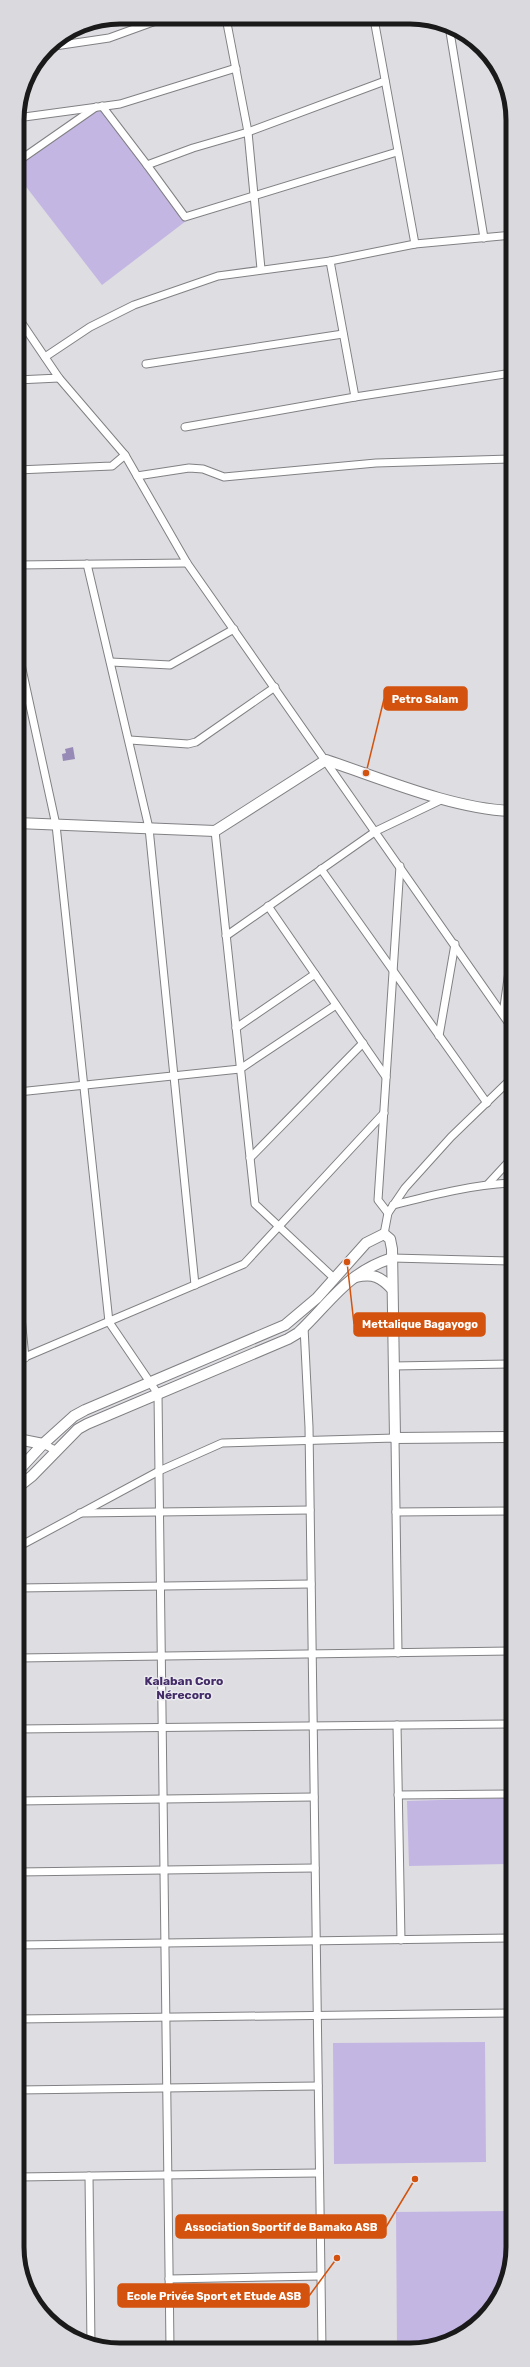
<svg xmlns="http://www.w3.org/2000/svg" width="530" height="2367" font-family="Rubik,sans-serif">
	<rect width="100%" height="100%" fill="#dedde1"/>
	<g fill="#c4b6e3">
		<polygon points="98,106 186,221 102,285 17,175 17,166"/>
		<polygon points="504,1798 506,1864 409,1866 407,1801"/>
		<polygon points="485,2042 486,2162 334,2164 333,2043"/>
		<path d="M 513,2211 C 513,2262 513,2295 469,2329 C 458,2337 446,2345 431,2346 C 420,2347 408,2347 397,2347 L 396,2212 Z"/>
	</g>
	<polygon fill="#988ab6" points="73,747 75,759 63,761 62,754 66,753 65,749"/>
	<g fill="none" stroke-linecap="round" stroke-linejoin="round">
		<g stroke="#818084" stroke-width="9">
			<g id="street">
				<polyline points="226,18 248,132 261,269"/>
				<polyline points="374,19 415,244"/>
				<polyline points="449,26 484,238"/>
				<polyline points="48,47 109,38 167,17"/>
				<polyline points="385,81 248,132 193,148 147,165 185,217 397,152"/>
				<polyline points="102,106 147,165"/>
				<polyline points="17,118 120,104 236,68"/>
				<polyline points="17,162 96,107"/>
				<polyline points="330,261 355,397"/>
				<polyline points="17,316 59,378 17,380"/>
				<polyline points="45,357 90,327 134,305 218,276 330,261 415,244 512,235"/>
				<polyline points="146,364 343,334"/>
				<polyline points="59,378 125,455 187,563 512,1028"/>
				<polyline points="185,427 355,397 512,373"/>
				<polyline points="17,470 112,466 125,455"/>
				<polyline points="137,476 189,468 203,469 224,477 376,463 512,459"/>
				<polyline points="87,564 149,828 195,1285"/>
				<polyline points="17,565 187,563"/>
				<polyline points="17,646 56,825 109,1322 158,1394 170,2348"/>
				<polyline points="111,662 170,665 234,629"/>
				<polyline points="130,740 188,744 196,742 275,687"/>
				<polyline points="215,831 255,1204 335,1279"/>
				<polyline points="321,869 487,1103"/>
				<polyline points="268,906 386,1077"/>
				<polyline points="226,936 376,831 443,799"/>
				<polyline points="503,1014 512,950"/>
				<polyline points="236,1028 315,974"/>
				<polyline points="439,1036 455,944"/>
				<polyline points="18,1092 240,1069 336,1005"/>
				<polyline points="250,1158 363,1043"/>
				<polyline points="488,1184 512,1158"/>
				<path d="M 393,1205 C 433,1195 471,1185 512,1183"/>
				<polyline points="388,1213 378,1200 400,866"/>
				<polyline points="384,1234 388,1213 405,1188 451,1137 512,1078"/>
				<polyline points="392,1258 512,1261"/>
				<polyline points="18,1286 25,1358"/>
				<polyline points="304,1327 309,1427 322,2349"/>
				<polyline points="18,1360 244,1264 384,1113"/>
				<polyline points="393,1366 513,1364"/>
				<polyline points="43,1444 55,1450"/>
				<polyline points="396,1512 513,1511"/>
				<polyline points="80,1513 310,1510"/>
				<polyline points="18,1547 159,1471 222,1443 395,1438 398,1653"/>
				<polyline points="18,1588 311,1584"/>
				<polyline points="18,1658 513,1651"/>
				<polyline points="397,1725 401,1940"/>
				<polyline points="18,1729 513,1724"/>
				<polyline points="398,1795 513,1794"/>
				<polyline points="18,1801 314,1797"/>
				<polyline points="18,1872 315,1868"/>
				<polyline points="18,1945 513,1938"/>
				<polyline points="18,2019 513,2013"/>
				<polyline points="18,2090 318,2086"/>
				<polyline points="18,2123 20,2264"/>
				<polyline points="89,2176 91,2345"/>
				<polyline points="18,2177 319,2173"/>
				<polyline points="169,2279 321,2276"/>
			</g>
		</g>
		<g stroke="#818084" stroke-width="12">
			<g id="secondary">
				<path d="M 17,823 L 215,831 L 326,760 C 383,779 453,809 512,811"/>
				<path d="M 356,1277 C 373,1273 381,1277 392,1289"/>
				<polyline points="18,1439 43,1444"/>
				<polyline points="18,1471 43,1444 74,1416 85,1410 285,1325 317,1298 366,1243 384,1234 390,1239 392,1249 395,1438 513,1437"/>
				<path d="M 18,1487 L 32,1476 L 78,1429 L 87,1424 L 288,1339 L 298,1333 C 331,1302 346,1273 392,1258"/>
			</g>
		</g>
		<use href="#street" stroke="#fff" stroke-width="7"/>
		<use href="#secondary" stroke="#fff" stroke-width="10"/>
	</g>
	<g text-anchor="middle" stroke-width="3" stroke-linejoin="round" paint-order="stroke">
		<g font-size="12" font-weight="bold" fill="#432c67" stroke="#ebeaef">
			<text x="184" y="1685">Kalaban Coro<tspan x="184" dy="14">Nérecoro</tspan></text>
		</g>
	</g>
	<path d="M0 0H530V2367H0ZM120 24H410A96 96 0 0 1 506 120V2247A96 96 0 0 1 410 2343H120A96 96 0 0 1 24 2247V120A96 96 0 0 1 120 24Z" fill="#dad9de" fill-rule="evenodd"/>
	<path fill="none" stroke="#1a1a1b" stroke-width="5" d="M120 24H410A96 96 0 0 1 506 120V2247A96 96 0 0 1 410 2343H120A96 96 0 0 1 24 2247V120A96 96 0 0 1 120 24Z"/>
	<path fill="none" stroke="#d3530e" stroke-width="1.5" d="M366 773L384 699M347 1262L354 1324M415 2179L386 2227M337 2258L309 2296"/>
	<g fill="#d3530e" stroke="#ebeaef" stroke-width="1.5">
		<circle cx="366" cy="773" r="4"/>
		<circle cx="347" cy="1262" r="4"/>
		<circle cx="415" cy="2179" r="4"/>
		<circle cx="337" cy="2258" r="4"/>
	</g>
	<g fill="#d3530e" stroke="#d3530e" stroke-width="1.5">
		<rect x="384" y="687" width="83" height="23" rx="4"/>
		<rect x="354" y="1313" width="131" height="23" rx="4"/>
		<rect x="176" y="2215" width="210" height="23" rx="4"/>
		<rect x="118" y="2284" width="191" height="23" rx="4"/>
	</g>
	<g font-size="11" text-anchor="middle" font-weight="bold" fill="#fff">
		<text x="425" y="703">Petro Salam</text>
		<text x="420" y="1328">Mettalique Bagayogo</text>
		<text x="281" y="2231">Association Sportif de Bamako ASB</text>
		<text x="214" y="2300">Ecole Privée Sport et Etude ASB</text>
	</g>
</svg>
